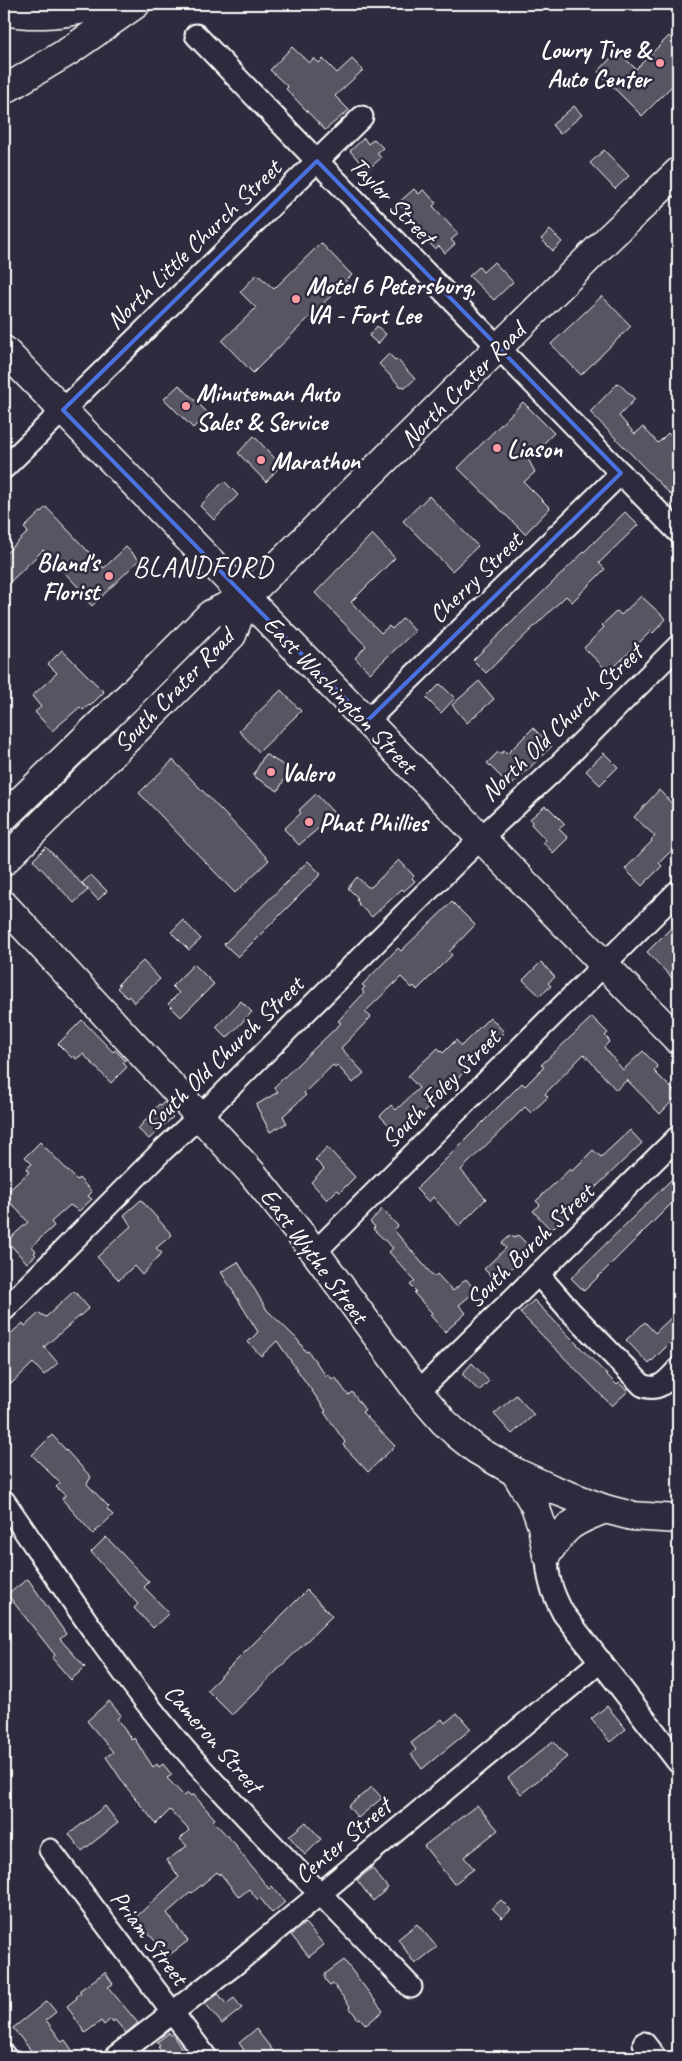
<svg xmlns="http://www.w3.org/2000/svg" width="682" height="2061" font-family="Caveat,sans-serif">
	<rect width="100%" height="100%" fill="#2f2a3d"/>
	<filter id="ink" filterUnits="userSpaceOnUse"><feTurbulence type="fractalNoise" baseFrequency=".02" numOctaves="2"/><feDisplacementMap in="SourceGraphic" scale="10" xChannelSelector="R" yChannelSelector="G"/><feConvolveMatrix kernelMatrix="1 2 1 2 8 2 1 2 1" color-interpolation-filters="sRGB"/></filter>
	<g filter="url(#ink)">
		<g fill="#595564" stroke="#fff">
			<polygon points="669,36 678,46 678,80 642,116 598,72 617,51 636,69"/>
			<polygon points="292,47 309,63 314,58 319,63 323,59 337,73 352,59 363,70 335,96 349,110 325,130 286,89 288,87 270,70"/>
			<polygon points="574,106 582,115 560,134 552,125"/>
			<polygon points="364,138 368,144 374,139 383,148 377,153 381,158 367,170 350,151"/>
			<polygon points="604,150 629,176 615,189 590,163"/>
			<polygon points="414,189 419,194 423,190 426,192 436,203 433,206 458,234 451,240 455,244 445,253 439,246 435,249 426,239 429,237 398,203"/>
			<polygon points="550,230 562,242 553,251 541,239"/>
			<polygon points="321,243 352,275 253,373 222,341 256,308 240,292 257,274 274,289"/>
			<polygon points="494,262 513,282 494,300 469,276 479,267 483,272"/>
			<polygon points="602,296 631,326 581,375 551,344"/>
			<polygon points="377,326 386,334 378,344 369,336"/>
			<polygon points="389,354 396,361 397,359 415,379 405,388 403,386 401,387 379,364"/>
			<polygon points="618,383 635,399 619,416 635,434 643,427 658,443 668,433 678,443 678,487 670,494 590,412"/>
			<polygon points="179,385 208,413 193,428 164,399"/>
			<polygon points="523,402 554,433 528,459 535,472 524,482 550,508 525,534 458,468"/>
			<polygon points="254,436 281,465 266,482 238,453"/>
			<polygon points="224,481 238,495 214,520 200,506"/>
			<polygon points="429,496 478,546 452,571 403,521"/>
			<polygon points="46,507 104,568 126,547 139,560 92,606 79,593 81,590 43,550 4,588 4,555 28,532 24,528"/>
			<polygon points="625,512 638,525 599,563 605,569 572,602 566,596 486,673 473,660"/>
			<polygon points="372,534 395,558 351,602 381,633 389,626 392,629 403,618 415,631 370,673 355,658 366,646 315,593"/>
			<polygon points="641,596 666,619 653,633 651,631 609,672 584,648 604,627 602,625 617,611 621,615"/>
			<polygon points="62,650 104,692 90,706 89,705 83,710 80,707 52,731 35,712 41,707 32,696 57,673 48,664"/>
			<polygon points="479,681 494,699 467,723 452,705"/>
			<polygon points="440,684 455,698 441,713 426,698"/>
			<polygon points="281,690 301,711 259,752 239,731"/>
			<polygon points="533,728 552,746 512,785 509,782 507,783 487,763 498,752 500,754 504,751 507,754"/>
			<polygon points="604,753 618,767 600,785 586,771"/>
			<polygon points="265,754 290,769 278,791 253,776"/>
			<polygon points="173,760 269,860 235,893 139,793"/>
			<polygon points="659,790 678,810 678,844 659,863 662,866 642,886 625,869 652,841 651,840 655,836 634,817"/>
			<polygon points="316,794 335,814 299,845 284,829 301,813 299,810"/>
			<polygon points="545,806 547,808 548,807 565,824 559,829 568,838 553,853 543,842 546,840 531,824 532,822 530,819"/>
			<polygon points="46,847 88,890 74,903 33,860"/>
			<polygon points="399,860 414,876 412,878 415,881 404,891 402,889 372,917 358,904 359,903 356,900 358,898 348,888 357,877 368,887 371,887"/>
			<polygon points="308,861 321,874 238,957 224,944"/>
			<polygon points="91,875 107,891 98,900 82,883"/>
			<polygon points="452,902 475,925 449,952 452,955 417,990 414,986 412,988 401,977 365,1012 371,1017 341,1048 364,1073 353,1083 337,1065 335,1067 333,1065 304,1093 306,1095 283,1116 287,1123 270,1132 256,1105 278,1092 274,1087 341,1023 338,1021 364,993 362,990 365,987 362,985 398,948 401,951"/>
			<polygon points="183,920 201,939 189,950 171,932"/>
			<polygon points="670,929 678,938 678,971 672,978 647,952"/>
			<polygon points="143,961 160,979 134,1003 129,996 127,998 117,988 120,985 118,984"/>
			<polygon points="541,962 555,977 548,983 551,986 540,996 523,980"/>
			<polygon points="194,964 214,984 181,1017 168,1004 179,993 172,986"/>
			<polygon points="241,1001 252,1012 227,1038 216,1027"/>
			<polygon points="490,1017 504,1032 409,1127 398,1134 380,1116 391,1105 396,1110 419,1088 408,1076 438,1048 443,1053 456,1040 461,1046"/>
			<polygon points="592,1017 608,1033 605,1036 610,1041 604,1047 623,1070 643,1051 658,1067 654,1071 678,1095 660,1114 627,1080 616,1090 584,1054 545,1094 548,1097 531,1113 525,1107 461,1170 486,1199 459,1226 433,1197 429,1202 416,1189 522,1083 525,1086 544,1067 541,1065"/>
			<polygon points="82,1020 113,1052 115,1050 125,1060 123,1063 127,1067 111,1083 83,1054 76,1059 74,1056 72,1058 58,1044"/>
			<polygon points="164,1102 174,1112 171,1115 173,1117 149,1139 138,1129 159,1104 161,1105"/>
			<polygon points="630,1130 642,1143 551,1230 533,1211 540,1205 536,1201 570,1169 572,1171 593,1150 601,1157"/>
			<polygon points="40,1142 77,1180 79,1178 92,1192 88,1196 92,1199 79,1211 70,1205 51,1222 54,1226 32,1246 36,1251 34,1253 36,1255 27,1263 7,1241 28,1222 4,1195 29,1172 26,1169 32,1164 25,1157"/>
			<polygon points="327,1147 355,1177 340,1192 337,1190 327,1200 311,1182 324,1169 315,1160"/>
			<polygon points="678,1173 678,1197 584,1291 571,1278"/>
			<polygon points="141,1200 172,1235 156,1248 162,1253 142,1275 134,1266 119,1280 97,1257 131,1226 124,1215"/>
			<polygon points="382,1209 398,1226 394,1230 434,1277 437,1274 453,1291 466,1279 476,1291 459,1305 466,1313 445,1332 430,1315 432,1313 414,1293 416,1291 410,1285 415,1281 389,1252 393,1248 373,1229 375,1227 370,1222"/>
			<polygon points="511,1235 514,1238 518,1235 533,1250 521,1263 519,1261 497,1282 484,1269 506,1248 502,1243"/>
			<polygon points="238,1262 267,1310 297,1339 306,1352 308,1351 326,1376 328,1374 332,1379 335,1377 348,1395 352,1392 365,1410 362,1412 395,1446 368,1472 343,1445 345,1442 324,1412 326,1411 277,1341 261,1356 248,1342 258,1332 221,1272"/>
			<polygon points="74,1291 89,1308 44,1347 58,1363 44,1375 33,1363 11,1384 4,1376 4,1346 11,1338 9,1335 23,1323 25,1326 39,1313 46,1317"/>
			<polygon points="534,1300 613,1381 617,1385 619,1383 628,1391 612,1406 520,1313"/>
			<polygon points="678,1311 678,1335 649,1364 626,1340 645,1322 655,1333"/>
			<polygon points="472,1363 489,1381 479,1391 462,1374"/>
			<polygon points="516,1395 534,1415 512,1434 494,1414"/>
			<polygon points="52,1435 91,1477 87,1484 109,1507 107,1509 113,1515 93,1534 62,1499 65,1495 56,1487 60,1483 32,1455"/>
			<polygon points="106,1537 149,1582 144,1587 169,1613 153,1628 134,1608 138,1604 91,1552"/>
			<polygon points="28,1579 66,1634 60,1639 85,1667 71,1680 52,1658 55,1655 7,1594"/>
			<polygon points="307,1590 332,1616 232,1715 207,1690"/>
			<polygon points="109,1701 121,1715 117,1719 132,1740 134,1738 153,1767 157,1764 159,1767 163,1764 172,1775 167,1778 184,1796 188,1793 191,1796 193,1794 215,1819 213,1821 237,1846 236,1847 269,1889 272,1886 285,1902 272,1913 260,1898 258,1900 249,1889 239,1897 220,1873 219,1875 217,1872 192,1893 191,1892 167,1913 188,1941 168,1956 135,1918 179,1877 167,1860 187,1846 180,1839 189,1830 170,1810 156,1824 127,1788 106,1757 113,1752 87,1721"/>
			<polygon points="607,1706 626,1729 610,1742 591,1719"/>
			<polygon points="457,1713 471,1729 422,1769 411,1754 416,1750 411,1743 442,1719 445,1723"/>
			<polygon points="553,1741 567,1757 521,1794 508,1778"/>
			<polygon points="372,1787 382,1798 358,1818 348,1806"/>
			<polygon points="477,1805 498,1830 464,1857 474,1869 454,1884 424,1846"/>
			<polygon points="105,1806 118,1823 82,1851 69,1834"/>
			<polygon points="306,1822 321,1839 305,1855 289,1836"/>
			<polygon points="372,1868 388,1888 373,1901 357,1880"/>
			<polygon points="501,1900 511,1910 502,1918 492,1908"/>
			<polygon points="305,1923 324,1945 309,1957 291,1935"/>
			<polygon points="417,1924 437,1947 415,1964 398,1939"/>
			<polygon points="344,1960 383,2011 366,2025 360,2018 358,2019 349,2007 350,2006 333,1984 330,1986 325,1979 325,1974"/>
			<polygon points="105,1972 113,1984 108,1987 138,2023 126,2033 115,2020 113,2022 111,2019 104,2025 101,2021 85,2033 67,2006 77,1998 76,1997 81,1993 79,1991"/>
			<polygon points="218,1993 226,2004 234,1998 242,2008 222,2024 205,2003"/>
			<polygon points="47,2001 56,2012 46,2020 62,2042 65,2040 77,2057 36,2057 13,2028"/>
			<polygon points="256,2029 278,2057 236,2057 244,2050 239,2043"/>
			<polygon points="169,2033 173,2036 188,2057 166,2057 158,2047 160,2046 157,2042"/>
		</g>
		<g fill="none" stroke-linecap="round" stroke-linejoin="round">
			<g stroke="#fff" stroke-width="25">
				<g id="minor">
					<polyline points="196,35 317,161 678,532"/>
					<polyline points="4,468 362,117"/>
					<polyline points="367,721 621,473"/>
					<polyline points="315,1252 678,891"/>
					<path d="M 538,1274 L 570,1311 L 642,1385 C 658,1393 668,1380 678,1369"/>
					<polyline points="4,1310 162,1151 215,1102 482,837 553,771 678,646"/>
					<polyline points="418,1392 678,1137"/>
					<path d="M 4,1501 C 60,1582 115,1667 179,1743 C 253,1828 333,1906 411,1987"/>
					<path d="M 547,1554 C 547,1578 552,1592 563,1613 L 678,1762"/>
					<polyline points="50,1850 206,2057"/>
					<polyline points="644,2043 655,2057"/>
					<polyline points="4,2055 5,2057"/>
					<polyline points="115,2057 234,1965 601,1661"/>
				</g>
			</g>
			<g stroke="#fff" stroke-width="31">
				<g id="major">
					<polyline points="4,817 130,695 211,614 246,597 609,238 678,172"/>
					<polyline points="4,861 232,635 246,597"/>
				</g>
			</g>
			<g stroke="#fff" stroke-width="31">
				<g id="highway">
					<path d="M 4,11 C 34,17 72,14 101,4"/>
					<polyline points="4,90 69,51 136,4"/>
					<polyline points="4,350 678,1040"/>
					<polyline points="4,905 252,1173 315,1252 418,1392 444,1422 458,1435 477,1450 515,1472 552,1489 605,1509 632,1516 678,1519"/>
					<polyline points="515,1472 535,1506 542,1526 547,1554"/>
					<path d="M 547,1554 C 567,1524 572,1522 605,1509"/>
				</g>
			</g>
			<use href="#minor" stroke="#2f2a3d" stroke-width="21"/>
			<use href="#major" stroke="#2f2a3d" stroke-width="28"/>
			<use href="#highway" stroke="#2f2a3d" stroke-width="28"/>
		</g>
	</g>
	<path fill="none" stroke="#4a71e0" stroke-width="4" stroke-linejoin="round" d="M 317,161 L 621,473 L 367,721 L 63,410 Z"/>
	<g fill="#ff9aa2" stroke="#2f2a3d" stroke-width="2">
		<circle cx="660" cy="63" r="5"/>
		<circle cx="296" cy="299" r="5"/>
		<circle cx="186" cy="406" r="5"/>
		<circle cx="497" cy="448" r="5"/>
		<circle cx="261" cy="460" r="5"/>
		<circle cx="109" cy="576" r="5"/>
		<circle cx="271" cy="772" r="5"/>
		<circle cx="309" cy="822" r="5"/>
	</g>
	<g text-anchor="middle" stroke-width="5" stroke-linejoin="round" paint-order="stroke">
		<g font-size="25" font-weight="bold" fill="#fff" stroke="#2f2a3d" text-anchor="start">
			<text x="650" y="58" text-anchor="end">Lowry Tire &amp;<tspan x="650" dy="29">Auto Center</tspan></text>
			<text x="306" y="294">Motel 6 Petersburg,<tspan x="306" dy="29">VA - Fort Lee</tspan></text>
			<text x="196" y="401">Minuteman Auto<tspan x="196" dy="29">Sales &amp; Service</tspan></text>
			<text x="507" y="457">Liason</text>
			<text x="271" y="469">Marathon</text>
			<text x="99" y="571" text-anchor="end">Bland's<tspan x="99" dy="29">Florist</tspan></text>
			<text x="281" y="781">Valero</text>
			<text x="319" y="831">Phat Phillies</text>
		</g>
		<g font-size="25" fill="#fff" stroke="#2f2a3d">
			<text transform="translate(393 200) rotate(46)" y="9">Taylor Street</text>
			<text transform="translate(193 244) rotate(-44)" y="9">North Little Church Street</text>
			<text transform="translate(462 384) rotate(-45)" y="9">North Crater Road</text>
			<text transform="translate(475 577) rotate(-44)" y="9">Cherry Street</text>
			<text transform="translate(173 690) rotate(-46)" y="9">South Crater Road</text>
			<text transform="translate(341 694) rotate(46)" y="9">East Washington Street</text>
			<text transform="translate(561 722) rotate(-44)" y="9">North Old Church Street</text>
			<text transform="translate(223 1053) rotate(-44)" y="9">South Old Church Street</text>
			<text transform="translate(440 1088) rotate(-45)" y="9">South Foley Street</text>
			<text transform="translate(529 1245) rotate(-44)" y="9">South Burch Street</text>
			<text transform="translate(315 1255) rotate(53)" y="9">East Wythe Street</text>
			<text transform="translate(214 1738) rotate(49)" y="9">Cameron Street</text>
			<text transform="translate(342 1840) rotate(-40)" y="9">Center Street</text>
			<text transform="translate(150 1937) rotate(53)" y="9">Priam Street</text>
		</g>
		<g font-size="28" letter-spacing="1" fill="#fff" stroke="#2f2a3d">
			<text x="203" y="576">BLANDFORD</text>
		</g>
	</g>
	<rect width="682" height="2061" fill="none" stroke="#2f2a3d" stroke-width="20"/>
	<rect x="10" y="10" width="662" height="2041" fill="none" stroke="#fff" stroke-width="2" filter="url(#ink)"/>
</svg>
